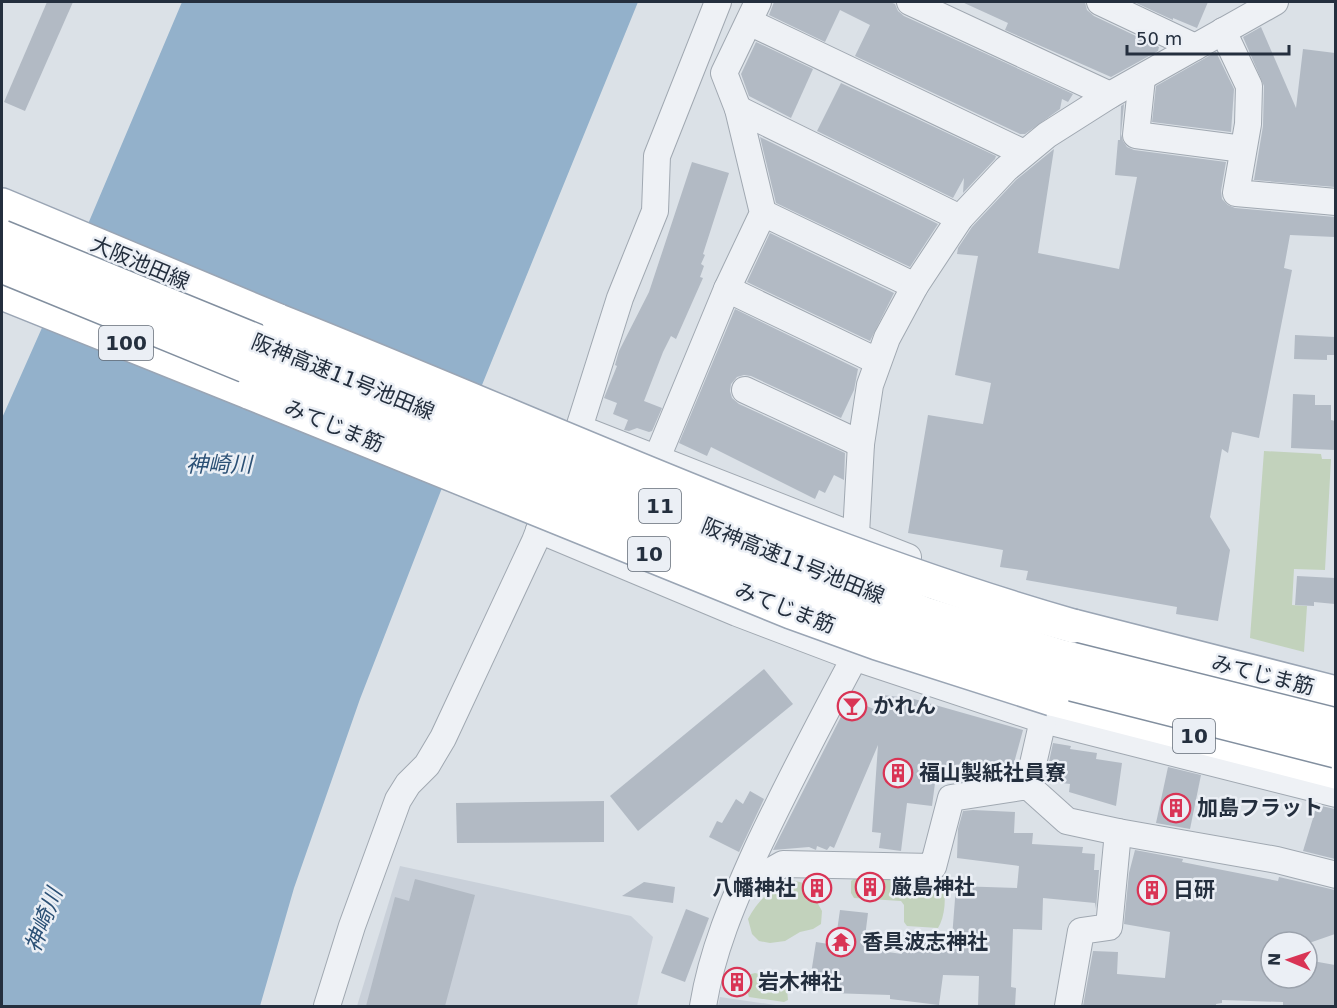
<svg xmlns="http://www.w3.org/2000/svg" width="1337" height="1008" font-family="'DejaVu Sans','Noto Sans JP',sans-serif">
	<rect width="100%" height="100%" fill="#dbe1e7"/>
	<g fill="#c9d0d9">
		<polygon points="400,866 631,916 653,937 637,1006 357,1006"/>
		<polygon points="720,997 782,1006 718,1006"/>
	</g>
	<g fill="#c2d2bc">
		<polygon points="1264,451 1321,454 1322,459 1331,459 1325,570 1294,569 1292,605 1307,606 1304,652 1250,638"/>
		<path d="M 855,878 L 938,881 L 942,883 C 947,896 945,917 938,928 L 907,926 L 904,922 L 904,905 L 901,901 L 854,898 L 851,893 L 851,881 Z"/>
		<path d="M 792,880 L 807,884 L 822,911 L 821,924 L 813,929 L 800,932 L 785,941 L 770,943 L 759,941 L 752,934 L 748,919 C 759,899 771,888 792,880 Z"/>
		<polygon points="755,973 763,975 787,989 788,1000 784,1002 749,997 748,994 751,974"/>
	</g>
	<polygon fill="#93b1cb" points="182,2 638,2 482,385 360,699 294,888 260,1006 2,1006 2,418 88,224"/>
	<g fill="#b2bac4">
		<polygon points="47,2 73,2 25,111 4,102"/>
		<polygon points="774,2 890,2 895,4 898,11 904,16 1073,94 1068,102 1062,99 1060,109 1025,134 1020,134 855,56 870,25 840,10 825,42 769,15"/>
		<polygon points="962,2 1085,2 1087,10 1094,16 1159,47 1158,51 1111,77 1005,30 1008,23"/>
		<polygon points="1134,2 1208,2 1197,28 1173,18 1173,20"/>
		<polygon points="1261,27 1296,108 1303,49 1335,53 1335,187 1254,180 1263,126 1264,86 1243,37"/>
		<polygon points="756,42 813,69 791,118 749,96 741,74"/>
		<polygon points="1216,52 1234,89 1231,132 1152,122 1156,86"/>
		<polygon points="841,83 996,156 995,159 963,193 964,178 953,198 817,131"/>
		<polygon points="1124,104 1121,134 1123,141 1127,147 1134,150 1226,162 1221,191 1222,199 1228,205 1235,208 1335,217 1335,237 1290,235 1284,268 1292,270 1259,438 1232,432 1228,453 1222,449 1210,517 1230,550 1218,621 1176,614 1177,607 1026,580 1028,571 1000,567 1003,550 908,533 928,415 983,424 991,383 955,375 978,256 957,254 958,248 972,227 1016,180 1054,149 1038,253 1119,269 1137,177 1115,175 1118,140 1120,140 1121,106"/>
		<polygon points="760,137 938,224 910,267 776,203"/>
		<polygon points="692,162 729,173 703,254 705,255 701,264 704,266 700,277 703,278 676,339 671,336 663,352 644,401 662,408 652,431 649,432 637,428 629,431 624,430 628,420 613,414 617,403 604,398 617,366 615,365 619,351 649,292"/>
		<polygon points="770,233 894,293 870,341 747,282"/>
		<polygon points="735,309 858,369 854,390 841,418 751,376 744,375 737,377 731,384 730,391 732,398 739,404 845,453 844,480 834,475 825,493 819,490 815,499 711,447 707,456 679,443"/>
		<polygon points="1295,335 1335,337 1335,355 1327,355 1327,360 1294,359"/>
		<polygon points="1293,394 1315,395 1315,405 1331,405 1331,420 1335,421 1335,450 1291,448"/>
		<polygon points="1297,576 1335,578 1335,604 1314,602 1314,606 1295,605"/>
		<polygon points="764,669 793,704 638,831 610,796"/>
		<polygon points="883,695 914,699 1023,730 1011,774 1007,774 975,765 972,778 937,768 932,806 907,803 901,851 879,848 881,833 872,832 878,745 834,848 830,846 827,850 817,846 816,850 809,847 773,850 850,699 881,712"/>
		<polygon points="1053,743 1071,746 1070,749 1097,753 1096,759 1122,763 1116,806 1069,792 1070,784 1045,781"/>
		<polygon points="1168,767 1201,775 1190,829 1156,823"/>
		<polygon points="750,791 764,799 739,852 709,837 717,821 722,823 736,799 743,804"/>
		<polygon points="604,801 604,842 457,843 456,803"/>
		<polygon points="1317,805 1335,809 1335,859 1303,851"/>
		<polygon points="973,810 1015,812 1014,833 1033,833 1032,844 1083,847 1082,853 1095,854 1094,870 1099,870 1096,909 1095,903 1043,898 1042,930 1013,929 1011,987 1016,988 1015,1006 978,1006 979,976 943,975 939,1005 890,999 890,995 830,993 833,977 811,974 816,942 835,945 840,910 868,913 865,937 868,938 866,949 902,954 905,932 952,938 956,886 1017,888 1019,866 957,858 958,829 963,811"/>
		<polygon points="1135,850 1183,859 1182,862 1278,881 1279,877 1335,890 1335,934 1312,942 1271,942 1271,978 1307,978 1307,960 1335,965 1335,1006 1283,1006 1283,1002 1222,1000 1222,1003 1216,1004 1216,1006 1083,1006 1093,951 1118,952 1117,974 1165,978 1170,932 1124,924 1129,873"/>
		<polygon points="415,879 475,895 445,1006 366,1006 395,897 409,901"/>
		<polygon points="644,882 675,887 673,903 622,896"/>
		<polygon points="686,909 709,918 685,982 661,973"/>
	</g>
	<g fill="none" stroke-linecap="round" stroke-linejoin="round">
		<g stroke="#a0a8b1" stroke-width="28">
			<g id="minor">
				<polyline points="910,2 1110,95"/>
				<polyline points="1100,2 1195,47"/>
				<polyline points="749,22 1024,153"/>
				<polyline points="1223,31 1249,86 1248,124 1236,193 1336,202"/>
				<polyline points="1142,78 1136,135 1243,149"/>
				<polyline points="738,109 960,218"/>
				<polyline points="763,213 915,286"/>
				<polyline points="727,289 877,361"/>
				<polyline points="745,390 861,444"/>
				<polyline points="579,428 908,557"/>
				<polyline points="657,458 727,289 763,213 738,109 724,73 758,2"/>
				<polyline points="567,460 579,428 620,298 655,211 657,156 718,2"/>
				<polyline points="539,530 737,613 853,657 1043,720 1336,794"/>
				<polyline points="854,570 861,444 870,385 887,338 915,286 960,218 1006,169 1047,135 1110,95 1275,2"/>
				<polyline points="1028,786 1043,720"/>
				<polyline points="739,889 783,864 933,867 951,798 1028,786 1067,821 1118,832 1277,860 1336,875"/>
				<polyline points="327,1006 352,926 398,800 408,784 427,765 443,738 535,541 552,497"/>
				<path d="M 703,1006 C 712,951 733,902 756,851 C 785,789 817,728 849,668 L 853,657 L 853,619"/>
				<polyline points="1068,1006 1081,931 1109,927 1118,832"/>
			</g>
		</g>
		<g stroke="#9aa5b4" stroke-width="36">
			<g id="major">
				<polyline points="2,205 279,321"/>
				<polyline points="2,293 251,393"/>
				<polyline points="1073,626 1336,693"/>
				<polyline points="1052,699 1336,772"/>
			</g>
		</g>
		<use href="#minor" stroke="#eef1f5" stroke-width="26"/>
		<use href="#major" stroke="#fff" stroke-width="33"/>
		<g stroke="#9aa5b4" stroke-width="36" stroke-linecap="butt">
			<g id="major-bridge">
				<path d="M 279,321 C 542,425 800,548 1073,626"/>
				<polyline points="251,393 791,612 877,643 1052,699"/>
			</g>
		</g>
		<g stroke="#828f9f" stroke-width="36" stroke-linecap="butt">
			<g id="highway-bridge">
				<polyline points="2,237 925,614 1059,656 1336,725"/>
				<polyline points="2,266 717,559 919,639 1048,678 1336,751"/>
			</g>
		</g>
		<use href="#major-bridge" stroke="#fff" stroke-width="33"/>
		<use href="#highway-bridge" stroke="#fff" stroke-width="33"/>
	</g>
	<defs>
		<g id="bar-ring" transform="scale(1.5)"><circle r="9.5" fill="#ebeff5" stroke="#d93455" stroke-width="1.5"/><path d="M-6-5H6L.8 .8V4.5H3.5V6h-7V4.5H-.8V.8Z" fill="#d93455"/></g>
		<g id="building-ring" transform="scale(1.5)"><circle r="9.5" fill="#ebeff5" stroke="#d93455" stroke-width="1.5"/><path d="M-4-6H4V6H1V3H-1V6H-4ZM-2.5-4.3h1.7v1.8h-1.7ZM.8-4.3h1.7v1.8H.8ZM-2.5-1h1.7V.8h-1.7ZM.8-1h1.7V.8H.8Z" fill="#d93455"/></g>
		<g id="temple-ring" transform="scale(1.5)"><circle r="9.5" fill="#ebeff5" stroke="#d93455" stroke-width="1.5"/><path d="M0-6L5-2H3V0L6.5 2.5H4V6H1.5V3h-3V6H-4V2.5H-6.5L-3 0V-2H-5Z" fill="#d93455"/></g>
	</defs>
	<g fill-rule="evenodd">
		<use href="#bar-ring" x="852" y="706"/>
		<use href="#building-ring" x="898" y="773"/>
		<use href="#building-ring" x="1176" y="808"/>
		<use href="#building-ring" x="870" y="887"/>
		<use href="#building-ring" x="817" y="888"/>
		<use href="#building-ring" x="1152" y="890"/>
		<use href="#temple-ring" x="841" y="942"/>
		<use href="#building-ring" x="737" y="982"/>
	</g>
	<g text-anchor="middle" stroke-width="5" stroke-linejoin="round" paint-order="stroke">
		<g fill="#ebeff5" stroke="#606975" stroke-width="1.5">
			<rect x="99" y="326" width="54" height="34" rx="4.5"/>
			<rect x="639" y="489" width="42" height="34" rx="4.5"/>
			<rect x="628" y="537" width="42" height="34" rx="4.5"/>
			<rect x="1173" y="719" width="42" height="34" rx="4.5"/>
		</g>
		<g font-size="20" font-weight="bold" fill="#242f3e">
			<text x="126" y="350">100</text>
			<text x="660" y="513">11</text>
			<text x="649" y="561">10</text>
			<text x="1194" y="743">10</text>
		</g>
		<g font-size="21" fill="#242f3e" stroke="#ebeff5">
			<text transform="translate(140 263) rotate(23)" y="7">大阪池田線</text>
			<text transform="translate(343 377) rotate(22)" y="7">阪神高速11号池田線</text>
			<text transform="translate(334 426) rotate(22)" y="7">みてじま筋</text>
			<text transform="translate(793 561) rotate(22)" y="7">阪神高速11号池田線</text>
			<text transform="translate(785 608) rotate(21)" y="7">みてじま筋</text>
			<text transform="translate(1263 675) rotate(14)" y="7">みてじま筋</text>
		</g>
		<g font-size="21" font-weight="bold" fill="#242f3e" stroke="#ebeff5" text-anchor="start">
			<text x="873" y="713">かれん</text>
			<text x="919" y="780">福山製紙社員寮</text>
			<text x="1197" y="815">加島フラット</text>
			<text x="891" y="894">厳島神社</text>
			<text x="796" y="895" text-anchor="end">八幡神社</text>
			<text x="1173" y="897">日研</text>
			<text x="862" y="949">香具波志神社</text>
			<text x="758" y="989">岩木神社</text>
		</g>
		<g font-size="22" font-style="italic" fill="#2b5075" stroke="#ebeff5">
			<text x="219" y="472">神崎川</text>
			<text transform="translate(43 920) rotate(-69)" y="8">神崎川</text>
		</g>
	</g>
	<rect width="1337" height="1008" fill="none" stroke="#242f3e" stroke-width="6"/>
	<g transform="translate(1289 960) rotate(272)"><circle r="28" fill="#ebeff5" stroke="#9ba2ac" stroke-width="1.5"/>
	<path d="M0-4.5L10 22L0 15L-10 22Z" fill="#d93455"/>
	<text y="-9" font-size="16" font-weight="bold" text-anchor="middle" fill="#242f3e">N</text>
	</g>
	<path d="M1127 45v9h162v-9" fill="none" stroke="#242f3e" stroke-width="3"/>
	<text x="1136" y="45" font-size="18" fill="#242f3e" stroke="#ebeff5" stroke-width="4.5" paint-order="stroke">50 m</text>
</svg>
